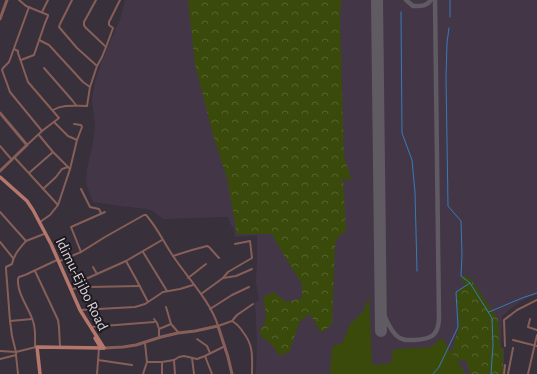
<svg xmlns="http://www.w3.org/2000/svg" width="537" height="374" font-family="'Alegreya Sans',sans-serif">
	<defs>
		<pattern id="forest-crowns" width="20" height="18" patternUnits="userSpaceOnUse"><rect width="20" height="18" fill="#3a4a0b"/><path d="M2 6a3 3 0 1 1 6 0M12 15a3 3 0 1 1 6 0" fill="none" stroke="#56632e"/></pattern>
	</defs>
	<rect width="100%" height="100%" fill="#38303a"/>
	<polygon fill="#433747" points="125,0 537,0 537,294 521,301 502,316 501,347 504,348 504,374 256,374 257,341 255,302 259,300 256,282 257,254 257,235 235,237 234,228 231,225 228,217 163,219 153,211 148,209 119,206 93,202 87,186 86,180 87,169 93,142 95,127 92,99 95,82 101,63 121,17"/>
	<polygon fill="#3a4a0b" points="369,296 372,364 377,365 391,363 393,350 397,349 431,347 442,338 466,374 330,374 332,347 343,342 350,324 363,312"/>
	<g fill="url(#forest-crowns)">
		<polygon points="188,0 341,0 340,21 344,157 352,181 343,178 346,231 339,236 335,244 332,324 321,333 310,314 300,321 289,352 280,356 272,345 262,337 259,329 264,326 266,313 263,297 274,292 286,302 302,298 302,284 285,257 272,234 237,234 227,178 213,135 195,64"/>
		<path d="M 464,275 L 471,279 L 498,319 L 500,348 L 503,349 L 503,374 L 468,374 L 471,371 L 468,369 L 468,364 L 465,361 L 454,359 C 450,346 456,340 459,328 C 460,320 457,302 457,293 L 466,284 L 461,280 Z"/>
	</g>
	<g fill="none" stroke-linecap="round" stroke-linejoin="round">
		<g stroke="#367bba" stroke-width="1">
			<polyline points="401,12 402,133 412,160 415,192 417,271"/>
			<polyline points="450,17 450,0"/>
			<polyline points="449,28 447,43 446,77 448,206 461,221 462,255 461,276 470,283 492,318 493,345 491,374"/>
			<polyline points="489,312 522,298 537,293"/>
			<polyline points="433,374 439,367 458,327 456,292 470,283"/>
		</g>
		<g stroke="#605a62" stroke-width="4.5">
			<path d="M 406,0 L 413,6 C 420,6 426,7 431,0"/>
			<path d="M 381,307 C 384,315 390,330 397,336 C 402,341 409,340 415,340 C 431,339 438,336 439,319 L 435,0"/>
		</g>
		<polyline stroke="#605a62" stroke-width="12" points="377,0 381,331"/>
		<g stroke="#875f58" stroke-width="2">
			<polyline points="19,0 26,6 48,15 48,16 45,23 34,55 21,60"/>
			<polyline points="72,0 60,24 59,27 77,48 97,66"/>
			<polyline points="29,7 9,62 3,68 2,70 10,92 42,131"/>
			<polyline points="42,12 48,0"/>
			<polyline points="39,40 49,45 83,82 90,87 97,66 102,57 106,47 85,27 84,25 84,22 96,0"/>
			<polyline points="106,47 113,28 109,25 109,22 120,0"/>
			<polyline points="14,49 18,51 18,53 28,82 59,118 42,131 27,145"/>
			<polyline points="44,68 72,100 76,105"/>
			<path d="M 53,110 C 63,104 75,106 87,106 L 90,87"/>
			<polyline points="54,122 68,136 77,140"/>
			<polyline points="39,135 53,152 70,169"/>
			<polyline points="0,146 12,160"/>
			<polyline points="14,157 58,205"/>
			<polyline points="29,173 53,152"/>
			<polyline points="43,189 56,177 62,169 68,167"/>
			<polyline points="81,189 90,207 99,209 101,213"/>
			<path d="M 0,212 L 26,241 C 20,248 14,254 12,264 L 6,267 L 6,269 L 10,321 L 12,336 L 16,352 L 16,355 L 0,359"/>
			<polyline points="40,222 50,215 58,205 70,169 77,140 82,127 81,125 74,124"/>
			<polyline points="26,241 44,234"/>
			<polyline points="0,242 13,258"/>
			<polyline points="81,252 71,227 105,212"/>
			<polyline points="143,252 167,291"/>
			<polyline points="173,256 192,250 207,246 209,247 219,258"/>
			<path d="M 60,261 L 81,252 L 105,237 L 144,215 L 146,215 C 157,227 164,243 173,256 C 187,277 211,302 218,326 L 232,321 L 237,315 L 253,304"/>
			<polyline points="126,261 136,279 148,302"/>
			<polyline points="93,267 97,274"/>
			<polyline points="35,271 58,320 59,327 60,347"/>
			<polyline points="188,278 206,264"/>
			<polyline points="223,278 236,276 252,269"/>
			<polyline points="70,286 126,261 162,240"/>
			<polyline points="71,289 88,287 140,286"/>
			<polyline points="201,294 223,278 228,272 252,258 250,241 235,244"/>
			<polyline points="166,307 171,324 178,332"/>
			<polyline points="210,309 232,295 249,287"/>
			<polyline points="80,310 135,307 145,304 163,292 180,289 193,285"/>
			<polyline points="154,319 157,323 159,329"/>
			<polyline points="530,319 528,327 537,330"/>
			<polyline points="10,321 32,319"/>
			<path d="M 232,321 C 237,324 240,327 243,332 C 254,346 252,357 252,374"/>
			<polyline points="91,327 154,322"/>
			<polyline points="159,337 159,329 171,324"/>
			<polyline points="197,339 207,346 210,353"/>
			<polyline points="513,340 537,346"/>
			<polyline points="505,346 504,320 517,310 537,300"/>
			<path d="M 35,347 C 35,338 36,330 33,321 C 29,308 17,294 18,279 L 19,277 L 25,275 L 57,260"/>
			<polyline points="0,351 16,352 36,347"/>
			<polyline points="16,355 18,374"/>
			<polyline points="192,358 194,374"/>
			<polyline points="98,360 132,365"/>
			<polyline points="174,360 175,374"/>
			<polyline points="147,362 162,362 162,374"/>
			<polyline points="162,362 174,360 179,357 184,356 197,359 205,356"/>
			<polyline points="97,374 99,348"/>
			<polyline points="143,374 147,362 145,343"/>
			<polyline points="212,374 205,356 225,346"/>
			<polyline points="504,374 505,365"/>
			<polyline points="508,374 513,348"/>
			<polyline points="528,374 537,335"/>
		</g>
		<g stroke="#875f58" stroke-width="3">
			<polyline points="0,19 7,0"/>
			<polyline points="0,113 27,145 0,171"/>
			<polyline points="104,348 123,347 136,345 161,337 178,333 195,331 218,326 228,357 232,374"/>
		</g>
		<g stroke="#b5776c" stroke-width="3.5">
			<polyline points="0,177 27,201 33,210 51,244 80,310 104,348"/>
			<polyline points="95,338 101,348"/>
			<polyline points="40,374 37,347 103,348"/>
		</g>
	</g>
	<g text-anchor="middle" stroke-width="4" stroke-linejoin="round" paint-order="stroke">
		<g font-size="15" fill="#dad5dc" stroke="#1d191e">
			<text transform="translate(82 284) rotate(64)" y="5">Idimu-Ejibo Road</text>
		</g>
	</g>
</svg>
